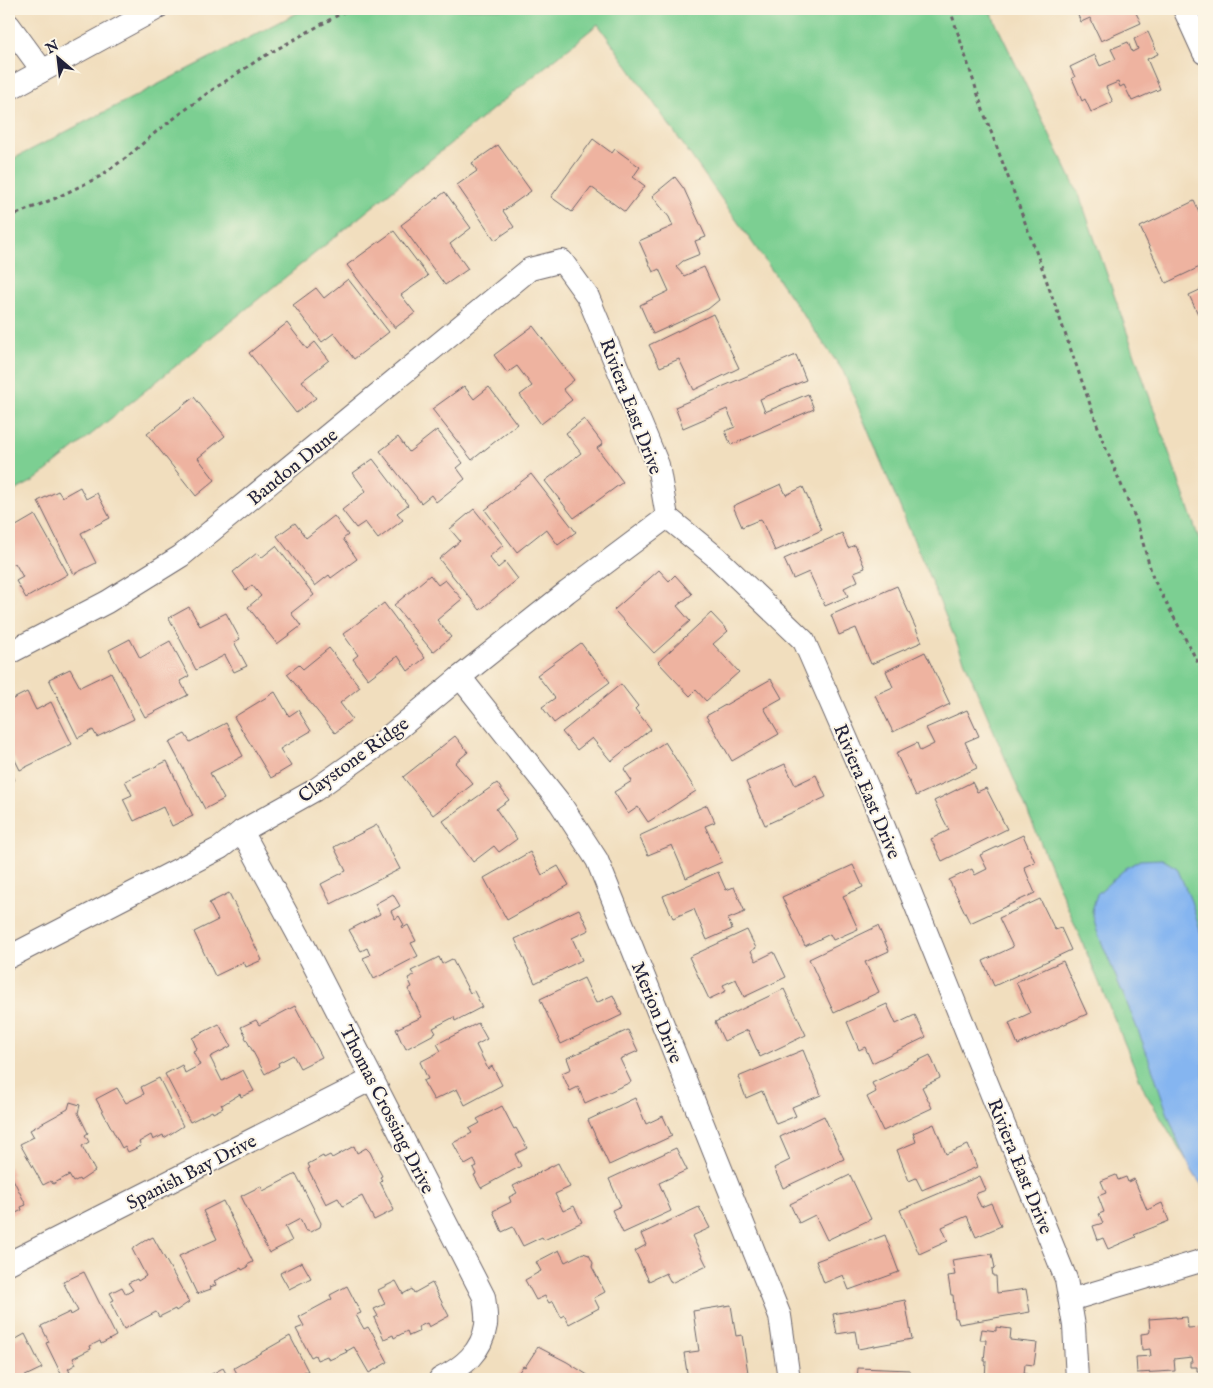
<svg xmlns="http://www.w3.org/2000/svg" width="1213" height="1388" font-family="'IM FELL English',serif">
	<rect width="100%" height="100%" fill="#fcf5e5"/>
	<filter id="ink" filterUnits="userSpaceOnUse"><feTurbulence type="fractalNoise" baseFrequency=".02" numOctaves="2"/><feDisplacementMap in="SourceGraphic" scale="10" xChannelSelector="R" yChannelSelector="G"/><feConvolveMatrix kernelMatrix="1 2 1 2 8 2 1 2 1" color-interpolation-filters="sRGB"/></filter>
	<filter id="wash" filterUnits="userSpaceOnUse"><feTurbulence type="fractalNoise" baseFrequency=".0096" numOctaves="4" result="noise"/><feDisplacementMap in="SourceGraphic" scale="20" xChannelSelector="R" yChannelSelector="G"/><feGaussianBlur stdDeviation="1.12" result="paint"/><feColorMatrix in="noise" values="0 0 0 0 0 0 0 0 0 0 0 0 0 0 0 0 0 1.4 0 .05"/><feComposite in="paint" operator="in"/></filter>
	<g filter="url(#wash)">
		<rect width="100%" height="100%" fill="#f1debe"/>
		<polygon fill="#7ccf92" stroke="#4f7866" points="305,9 989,9 1080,197 1199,539 1204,538 1204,1189 1145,1092 843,371 598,24 35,480 9,494 9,161"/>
		<path fill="#85b5f0" stroke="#546c96" d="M 1162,859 L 1177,868 L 1191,901 L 1204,943 L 1204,1187 C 1182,1166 1162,1095 1151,1065 C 1135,1020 1115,976 1097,931 L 1092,911 L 1097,894 L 1126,868 L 1140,860 Z"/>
		<g id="blocks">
			<g fill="#eeb3a0">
				<polygon points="1075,9 1134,9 1141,23 1101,41 1090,18 1081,22"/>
				<polygon points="1148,32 1158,54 1147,59 1160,89 1132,101 1124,85 1120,87 1118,82 1106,87 1113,102 1091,112 1085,99 1082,101 1072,78 1075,77 1070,67 1095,55 1100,66 1116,59 1111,49 1128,42 1132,52 1138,49 1134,39"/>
				<polygon points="593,139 612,153 615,149 640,167 633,177 645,186 625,212 591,187 572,212 551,197"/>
				<polygon points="498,145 531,191 503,211 514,227 495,240 457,185 477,171 472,163"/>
				<polygon points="675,177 684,189 706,237 695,241 700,254 683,261 676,267 684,276 704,267 719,300 708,309 653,334 640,305 669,291 659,269 653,272 639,241 673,226 669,217 652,196"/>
				<polygon points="445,192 471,228 450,244 468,269 445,285 401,225"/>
				<polygon points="1194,201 1204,222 1204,265 1166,283 1140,227"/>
				<polygon points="394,231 428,276 401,295 415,313 395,328 347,265"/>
				<polygon points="348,279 389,332 354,359 334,333 322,342 293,305 316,288 324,298"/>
				<polygon points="1204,288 1204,311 1198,314 1189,295"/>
				<polygon points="713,314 739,368 694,390 679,359 660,367 649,345"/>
				<polygon points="287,323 307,349 315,342 329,360 302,381 316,398 296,413 249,353"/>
				<polygon points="533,326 574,380 563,389 572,400 541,424 520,395 532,386 517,366 507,373 494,355"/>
				<polygon points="796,355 806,380 760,399 765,412 808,394 814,409 731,445 725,431 735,427 727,409 683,428 675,407"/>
				<polygon points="464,386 474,399 489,387 517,424 472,460 432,409"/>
				<polygon points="194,397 225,436 198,458 215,480 196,496 147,434"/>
				<polygon points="584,419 603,444 597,448 623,482 574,518 545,481 581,453 566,433"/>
				<polygon points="437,430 463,463 457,468 465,479 436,502 431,495 421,503 380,451 398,437 409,452"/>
				<polygon points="373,459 408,505 397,513 403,520 378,539 365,522 356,528 342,510 366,491 353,473"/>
				<polygon points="531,474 576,532 558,545 546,529 517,552 485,510"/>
				<polygon points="781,484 786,495 803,487 822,530 775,551 761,519 742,527 733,506"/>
				<polygon points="80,487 86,499 97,493 110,518 81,533 96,563 74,574 38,501 58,491 62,497"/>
				<polygon points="474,509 503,545 489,557 498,568 505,562 518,579 480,610 439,559 460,541 450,529"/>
				<polygon points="35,515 68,574 26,598 16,581 23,577 15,563 9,566 9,526 11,529"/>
				<polygon points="334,516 348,535 343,539 357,559 331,578 329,575 315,586 277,536 295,523 306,538"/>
				<polygon points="842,533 848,548 855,545 865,568 854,572 858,581 844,588 848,596 825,606 809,572 793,579 784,559"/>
				<polygon points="276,546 314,595 291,613 301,626 277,644 248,607 261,596 252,585 246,590 233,572 257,553 261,558"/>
				<polygon points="659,570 669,581 675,575 692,594 677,606 690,621 654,653 614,610"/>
				<polygon points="430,575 438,585 445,580 462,599 437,620 451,637 433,652 394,605"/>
				<polygon points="897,586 922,642 871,664 856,628 839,635 831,615"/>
				<polygon points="384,603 425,658 408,671 398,656 368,679 353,659 358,655 343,634"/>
				<polygon points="189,607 200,626 226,613 240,639 234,642 247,666 234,672 225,655 196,670 169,618"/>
				<polygon points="711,613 728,631 713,644 739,672 706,701 696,690 690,696 658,662"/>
				<polygon points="130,639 140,658 170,641 189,676 180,681 188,695 145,717 109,650"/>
				<polygon points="581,643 610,682 554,723 542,707 555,698 537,675"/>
				<polygon points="329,648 360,687 340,703 352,719 335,733 287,674 299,665 303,669"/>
				<polygon points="925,652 950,704 893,732 875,695 893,687 886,671"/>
				<polygon points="70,669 80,687 111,672 134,719 97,737 93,730 78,738 49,679"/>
				<polygon points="771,679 782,698 764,708 779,734 732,761 706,716"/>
				<polygon points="621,684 638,706 635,709 651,729 611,761 592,738 577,750 562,732"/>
				<polygon points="27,692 36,710 51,702 72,744 20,770 9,748 9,701"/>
				<polygon points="275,692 289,716 298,710 311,731 280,749 291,766 271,778 234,717"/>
				<polygon points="967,710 979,736 965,742 977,768 916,796 896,753 917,743 920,751 934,744 926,728"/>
				<polygon points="226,723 243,756 210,773 224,799 205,809 169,742 185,734 190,742"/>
				<polygon points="455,736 468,752 455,763 473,784 433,815 403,777"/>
				<polygon points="665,742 696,791 648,822 638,807 628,814 614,792 632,781 624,769"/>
				<polygon points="167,761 193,816 172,826 163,807 134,821 123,799 132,795 125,781"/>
				<polygon points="785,764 795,785 816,775 826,797 765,825 746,782"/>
				<polygon points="9,768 15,780 9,783"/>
				<polygon points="972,782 977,792 986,788 1007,829 942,861 931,839 949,830 934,801"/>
				<polygon points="497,783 509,800 496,809 517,839 499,852 494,846 473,862 443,821"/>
				<polygon points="707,805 715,822 705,826 722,862 686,878 672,845 648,855 639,836"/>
				<polygon points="377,825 400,869 331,904 321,884 346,871 334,847"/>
				<polygon points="1023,835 1035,862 1024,867 1035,893 970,923 949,880 972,869 975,875 987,869 980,855"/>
				<polygon points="530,852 542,875 558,866 569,885 507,920 484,878"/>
				<polygon points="853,865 863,887 843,896 858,929 833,940 830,934 805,946 782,897"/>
				<polygon points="718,872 726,890 734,887 745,912 728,919 732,929 707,940 694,909 673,918 663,896"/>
				<polygon points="229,893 262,960 246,967 244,962 215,976 194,932 218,920 209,903"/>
				<polygon points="393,894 400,906 391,911 395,919 399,916 404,925 402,926 403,928 408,925 416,941 411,943 418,956 374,979 363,958 370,955 367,948 361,951 349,930 380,914 375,904"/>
				<polygon points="1040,899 1055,930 1061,928 1071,950 994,986 983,961 1013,947 999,918"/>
				<polygon points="579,909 589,930 572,938 582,960 535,983 515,939"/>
				<polygon points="878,926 889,951 865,962 879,992 834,1013 809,959"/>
				<polygon points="747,930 756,948 751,951 756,961 774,952 786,977 744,997 736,979 723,985 726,991 709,999 689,957"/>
				<polygon points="439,957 442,964 452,959 470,993 474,991 482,1007 455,1021 454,1017 433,1028 436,1033 406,1049 403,1043 402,1043 396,1029 422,1017 408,989 412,987 408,978 414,975 411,971"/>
				<polygon points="1063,961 1087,1014 1018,1045 1009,1023 1030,1013 1016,982"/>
				<polygon points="584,978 596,1003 613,995 622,1015 561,1044 540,999"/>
				<polygon points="784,989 806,1035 760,1057 748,1030 724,1041 715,1022"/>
				<polygon points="887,1004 896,1024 915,1015 926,1037 872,1063 865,1047 859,1050 847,1022"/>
				<polygon points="295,1006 322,1057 300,1068 293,1055 278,1063 279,1066 265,1074 245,1037 246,1036 241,1027 256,1020 259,1025"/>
				<polygon points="478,1023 487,1039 476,1045 488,1069 492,1066 502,1085 465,1105 457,1089 434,1100 423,1081 428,1079 420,1062 441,1051 437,1044"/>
				<polygon points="219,1024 231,1046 210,1057 222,1081 243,1070 254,1091 241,1097 240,1094 222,1105 221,1104 223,1108 213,1113 212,1111 190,1122 165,1074 182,1065 185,1073 200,1065 193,1051 197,1049 192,1038"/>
				<polygon points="628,1030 638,1051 620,1059 631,1082 585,1103 578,1087 570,1091 562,1073 571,1069 567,1058"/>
				<polygon points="803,1050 821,1095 792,1107 796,1116 776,1124 762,1091 746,1098 738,1077"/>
				<polygon points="930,1055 940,1078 922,1087 932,1108 883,1131 867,1097 876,1092 872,1083"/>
				<polygon points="159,1078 183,1126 164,1138 163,1135 153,1140 151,1135 139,1142 141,1146 128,1152 125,1146 122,1148 96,1099 117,1088 126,1103 144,1094 141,1087"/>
				<polygon points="635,1098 646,1124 663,1116 672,1136 609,1165 588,1120"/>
				<polygon points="70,1102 80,1105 78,1113 88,1133 85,1135 89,1142 82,1146 95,1171 80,1181 79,1179 73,1182 69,1175 53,1184 51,1181 43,1185 20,1144 34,1137 30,1130 68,1109"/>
				<polygon points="502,1106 514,1129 516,1128 527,1148 515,1154 521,1166 481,1188 474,1175 476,1174 473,1168 477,1166 474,1160 465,1165 453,1143 472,1133 469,1129 480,1123 477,1119"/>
				<polygon points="824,1116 844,1159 783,1188 774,1168 790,1160 780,1137"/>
				<polygon points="934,1124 946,1154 968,1145 977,1167 922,1190 916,1178 909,1181 897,1150 916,1142 913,1133"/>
				<polygon points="354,1146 357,1153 366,1148 370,1152 382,1176 380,1177 382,1180 380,1182 394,1210 374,1220 362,1196 343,1206 338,1198 326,1204 308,1169 310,1168 308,1164 323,1156 324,1158 330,1155 332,1158"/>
				<polygon points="676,1148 687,1170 659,1183 671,1211 623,1233 612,1210 621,1206 609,1179"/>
				<polygon points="558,1163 570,1187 555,1194 563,1211 574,1206 582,1222 544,1240 542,1237 523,1246 513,1227 502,1232 493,1211 511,1202 509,1197 517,1193 513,1186"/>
				<polygon points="9,1166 13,1174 11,1175 26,1205 21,1207 22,1210 10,1216 9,1213"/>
				<polygon points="296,1174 321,1223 320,1227 310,1232 305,1230 300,1219 285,1227 292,1241 269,1253 241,1196 261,1186 263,1191"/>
				<polygon points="850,1175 871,1219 827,1240 815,1215 799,1223 790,1204"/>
				<polygon points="1116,1175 1118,1180 1126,1177 1128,1182 1134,1179 1147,1210 1162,1203 1169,1221 1134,1235 1136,1237 1108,1249 1103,1238 1098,1240 1093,1226 1103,1223 1099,1214 1104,1212 1098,1196 1106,1193 1101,1181"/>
				<polygon points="980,1176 986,1190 975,1194 981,1207 991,1203 1001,1226 976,1237 967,1216 942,1227 948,1241 919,1254 900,1210"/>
				<polygon points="223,1201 253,1262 247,1265 248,1267 242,1270 241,1268 214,1281 216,1285 210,1287 211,1289 197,1294 179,1256 217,1239 203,1211"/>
				<polygon points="699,1207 710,1228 692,1236 707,1266 671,1283 666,1273 649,1281 635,1251 646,1245 641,1234"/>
				<polygon points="885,1235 899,1272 849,1290 843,1275 824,1283 816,1261"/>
				<polygon points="153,1237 189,1302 176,1311 175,1309 159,1317 156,1312 124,1329 110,1302 114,1300 110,1293 122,1287 126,1294 133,1290 128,1283 137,1279 138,1281 146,1276 132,1249 149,1238 149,1239"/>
				<polygon points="559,1250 565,1262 583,1253 589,1255 593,1263 592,1267 605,1292 594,1298 599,1308 569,1324 564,1315 561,1317 553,1301 549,1303 545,1296 536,1300 525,1280 541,1271 536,1262"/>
				<polygon points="992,1254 995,1268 992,1269 993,1276 996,1276 997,1293 1026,1289 1030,1312 959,1324 957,1318 955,1318 953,1295 951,1295 948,1276 955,1275 952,1260"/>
				<polygon points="302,1262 311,1278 289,1289 280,1273"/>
				<polygon points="84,1272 116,1336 101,1344 100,1341 90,1346 91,1349 73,1358 76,1364 68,1369 70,1372 62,1376 46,1343 49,1342 41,1326 70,1312 71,1315 78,1311 63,1282"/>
				<polygon points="396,1281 403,1294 412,1289 414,1293 432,1283 449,1316 429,1327 427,1323 418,1327 420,1331 409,1336 407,1331 394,1338 393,1335 384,1339 374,1318 378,1316 374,1309 385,1304 378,1290"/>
				<polygon points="347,1286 361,1313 356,1315 364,1329 368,1327 371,1332 372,1332 388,1362 369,1373 354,1347 347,1351 345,1349 347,1352 329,1360 327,1356 317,1360 315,1355 311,1357 296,1329 304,1326 299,1317 332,1299 330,1295"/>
				<polygon points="905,1300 912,1339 858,1349 855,1331 837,1334 833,1314"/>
				<polygon points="731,1305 736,1336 742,1335 749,1379 688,1379 684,1353 699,1351 693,1311"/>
				<polygon points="1176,1317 1176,1318 1187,1317 1188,1328 1204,1327 1204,1371 1197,1371 1197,1367 1190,1367 1190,1362 1193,1362 1192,1357 1174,1359 1175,1371 1137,1373 1136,1357 1151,1356 1150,1349 1142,1350 1141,1334 1149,1333 1150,1331 1149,1319"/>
				<polygon points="996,1327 1011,1329 1010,1340 1037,1343 1034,1365 1025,1364 1024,1374 1027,1374 1026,1379 985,1379 986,1361 984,1361 986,1340 980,1340 982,1329 996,1331"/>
				<polygon points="13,1334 16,1339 25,1334 42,1368 19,1379 9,1379 9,1336"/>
				<polygon points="290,1336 308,1371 304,1372 308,1379 240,1379 234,1368"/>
				<polygon points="538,1347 567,1362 594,1379 518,1379 519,1377 516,1376 523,1366 525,1367"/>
				<polygon points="223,1368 229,1379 202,1379"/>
				<polygon points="858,1368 910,1370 910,1379 857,1379"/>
			</g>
		</g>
	</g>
	<g filter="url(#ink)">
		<use href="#blocks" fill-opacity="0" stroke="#6a6469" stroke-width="1"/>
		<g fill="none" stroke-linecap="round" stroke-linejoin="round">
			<g stroke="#6a6469" stroke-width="24">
				<g id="minor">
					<polyline points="1184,9 1204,53"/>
					<polyline points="9,25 42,70"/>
					<polyline points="9,89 156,9"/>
					<polyline points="9,653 107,602 181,556 530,269 562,261 588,297 658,465 667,517 716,557 804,641 872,797 1066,1279 1074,1326 1077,1379"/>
					<polyline points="460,677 560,803 597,860 780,1316 789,1379"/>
					<path d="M 242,831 L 302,942 L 484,1297 C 485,1306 487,1316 486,1325 C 482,1352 463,1367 440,1379"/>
					<polyline points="9,957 220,848 242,831 315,790 381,743 460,677 567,592 667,517"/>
					<polyline points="9,1263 372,1079"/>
					<polyline points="1070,1300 1204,1260"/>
				</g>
			</g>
			<g stroke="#6a6469" stroke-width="3" stroke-dasharray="4 4" stroke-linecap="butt">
				<polyline points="950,9 984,113 1041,265 1104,444 1137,522 1153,578 1204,674"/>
				<polyline points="9,217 56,198 99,177 127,157 156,132 209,92 261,58 349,9"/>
			</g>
			<use href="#minor" stroke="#fff" stroke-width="22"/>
		</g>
	</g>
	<g text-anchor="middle" stroke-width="4" stroke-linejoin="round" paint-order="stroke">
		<g font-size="19" fill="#22223b" stroke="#fcf5e5">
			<text transform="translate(632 406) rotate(69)" y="7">Riviera East Drive</text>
			<text transform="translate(292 466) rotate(-39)" y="7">Bandon Dune</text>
			<text transform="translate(353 759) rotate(-36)" y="7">Claystone Ridge</text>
			<text transform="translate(868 791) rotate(67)" y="7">Riviera East Drive</text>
			<text transform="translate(658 1012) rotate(68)" y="7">Merion Drive</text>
			<text transform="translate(388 1109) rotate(63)" y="7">Thomas Crossing Drive</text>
			<text transform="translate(1021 1166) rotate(68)" y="7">Riviera East Drive</text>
			<text transform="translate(191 1171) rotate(-27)" y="7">Spanish Bay Drive</text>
		</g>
	</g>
	<rect width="1213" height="1388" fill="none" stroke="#fcf5e5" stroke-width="30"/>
	<g transform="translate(58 58) rotate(332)" stroke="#fcf5e5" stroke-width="4" paint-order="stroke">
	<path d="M0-4L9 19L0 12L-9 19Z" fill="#22223b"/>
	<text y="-8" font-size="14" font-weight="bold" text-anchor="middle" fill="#22223b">N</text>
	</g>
</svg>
